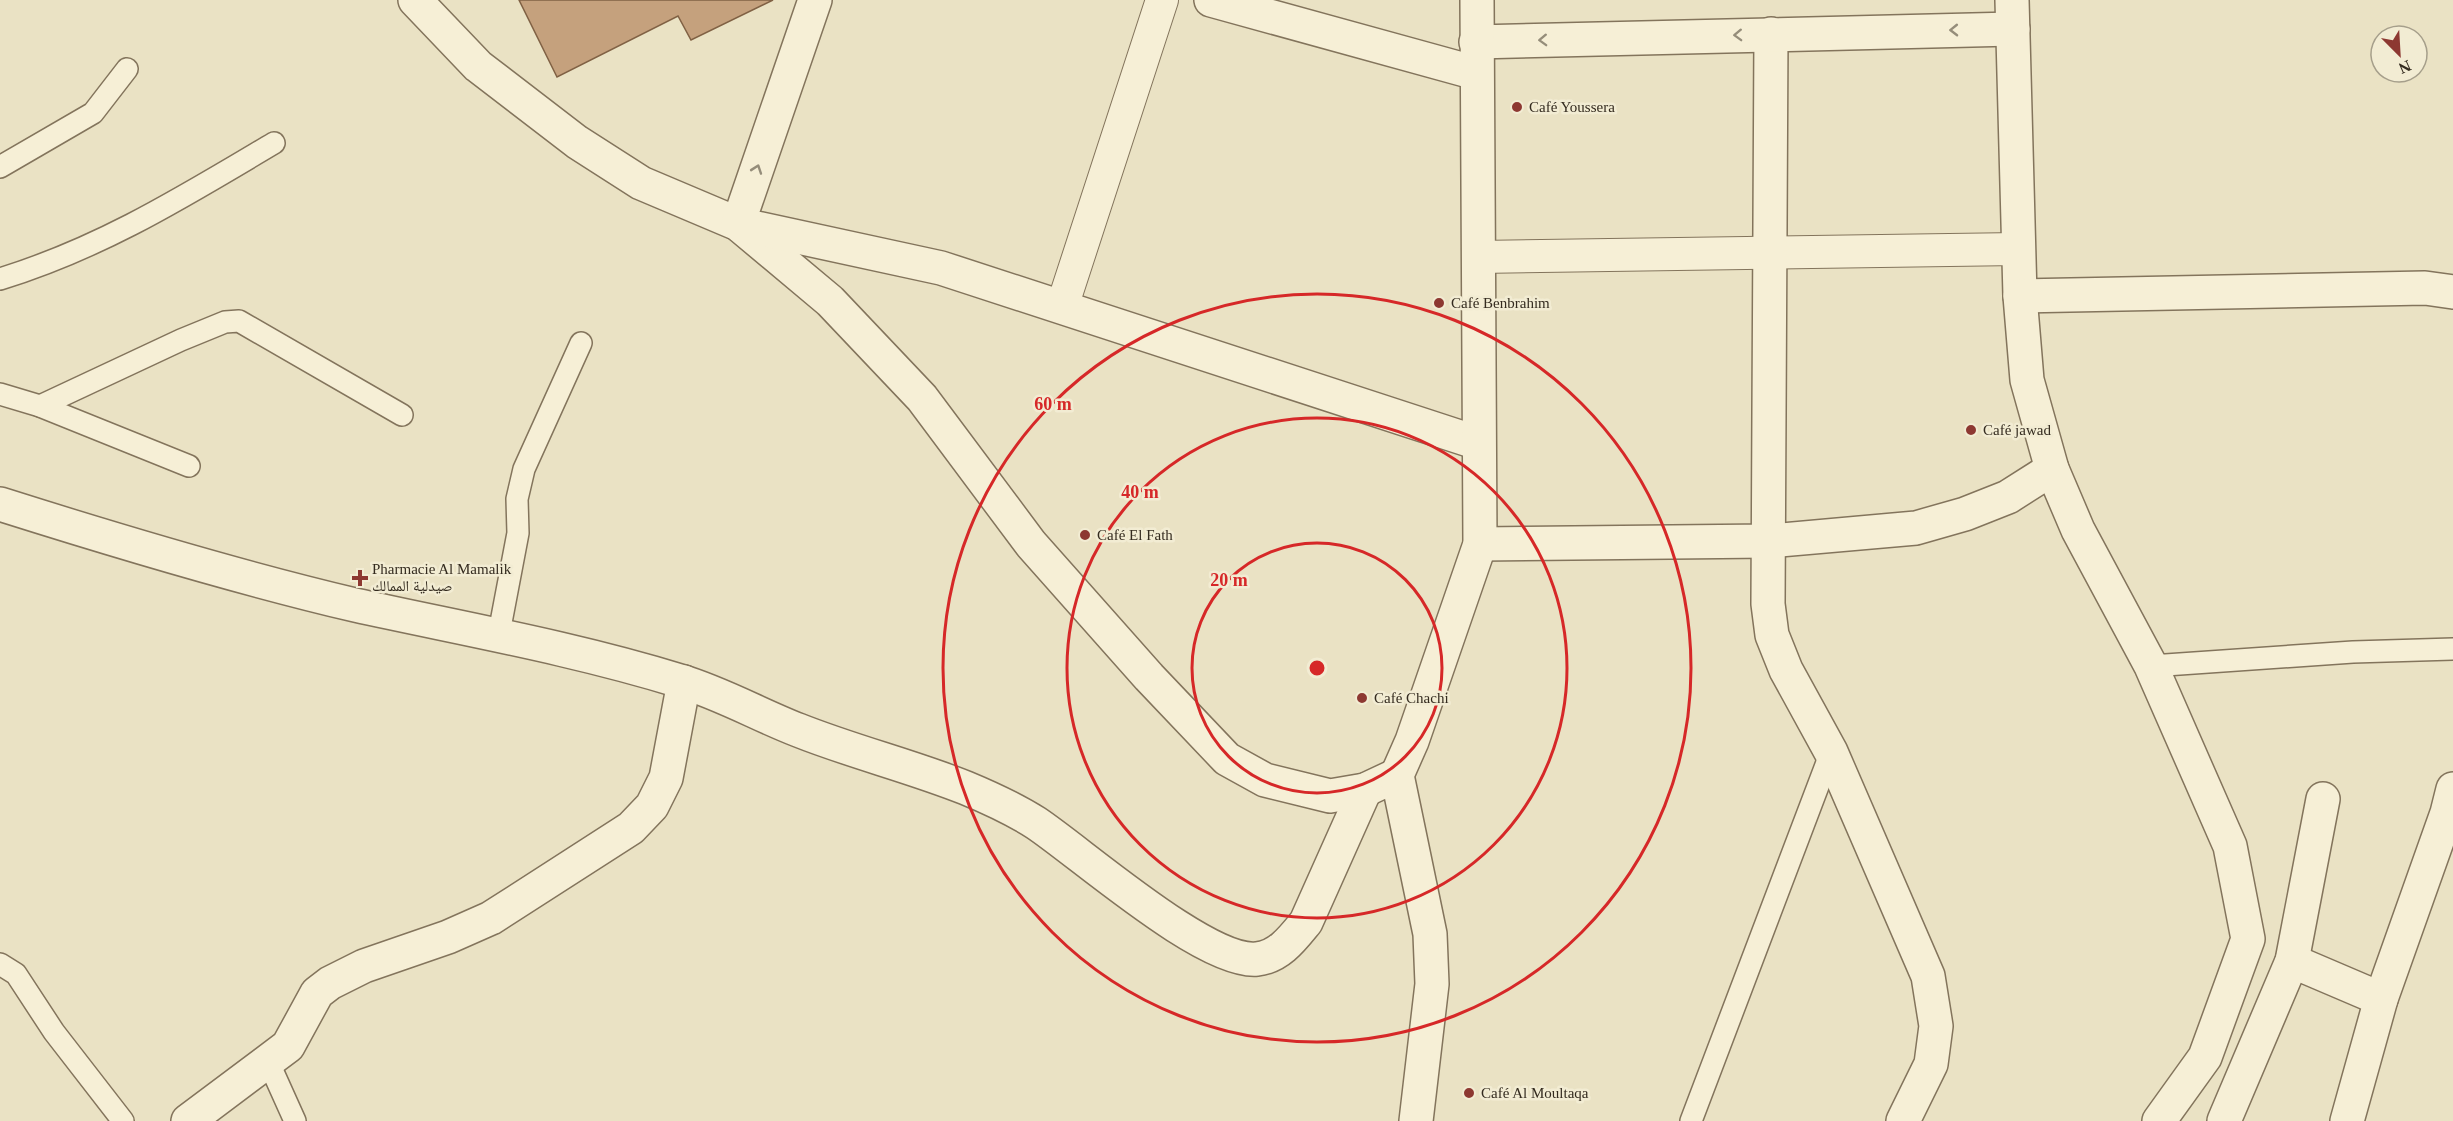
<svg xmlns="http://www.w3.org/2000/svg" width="2453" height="1121" font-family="'Times New Roman','Noto Naskh Arabic',serif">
	<rect width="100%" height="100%" fill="#eae2c4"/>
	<polygon fill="#c5a17d" stroke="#806144" stroke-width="1.5" points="519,0 773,0 691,40 678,16 557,77"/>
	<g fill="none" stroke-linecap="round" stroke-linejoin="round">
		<g stroke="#83745c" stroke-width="24">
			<g id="service">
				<polyline points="0,167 93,113 127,69"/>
				<path d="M 0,279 C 101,248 183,197 274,143"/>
				<polyline points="0,394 40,406 189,466"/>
				<polyline points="40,406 181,340 225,322 239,321 402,415"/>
				<polyline points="499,633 518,533 517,499 524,469 581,343"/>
				<polyline points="2151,666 2353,652 2453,649"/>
				<polyline points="0,964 16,974 54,1032 123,1121"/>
				<polyline points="268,1061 295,1121"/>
				<polyline points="1691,1121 1831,752"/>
			</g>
		</g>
		<g stroke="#83745c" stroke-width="34">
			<g id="pedestrian">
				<polyline points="1478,257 2018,249"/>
				<polyline points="1062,307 1162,0"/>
			</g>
		</g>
		<g stroke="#83745c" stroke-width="36">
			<g id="minor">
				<polyline points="415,0 478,66 577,142 641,183 738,224 830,301 922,398 1031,544 1149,677 1227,759 1265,780 1330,796 1365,790 1397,775"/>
				<polyline points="815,0 738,224 941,268 1478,443"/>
				<polyline points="1211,0 1476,73"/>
				<polyline points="2012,0 2020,296 2027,380 2052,469 2078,530 2151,666 2230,846 2248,939 2205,1057 2159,1121"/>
				<polyline points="1771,34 1768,604 1772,635 1786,670 1831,752 1928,976 1936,1026 1931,1064 1903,1121"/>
				<polyline points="1476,42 2013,29"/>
				<polyline points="2020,296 2425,288 2453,292"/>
				<path d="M 0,504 C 117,541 236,577 355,605 C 464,629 573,648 680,681 C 721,693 759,715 798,730 C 853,752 911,766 966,788 C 990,798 1014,809 1036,823 C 1081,853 1206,964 1257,959 C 1279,957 1293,938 1306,922 L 1365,790"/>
				<polyline points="1480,544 1769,541 1916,528 1965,514 2008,497 2052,469"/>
				<polyline points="2292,961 2381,999"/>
				<polyline points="188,1121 288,1046 317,993 330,983 364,966 448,937 491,918 631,828 652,806 666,778 684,682"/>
				<polyline points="1416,1121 1432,984 1430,934 1397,775 1412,741 1480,544 1477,0"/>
				<polyline points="2224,1121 2292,961 2323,799"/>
				<polyline points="2347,1121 2381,999 2447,813 2453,789"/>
			</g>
		</g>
		<use href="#service" stroke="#f6efd6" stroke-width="21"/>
		<use href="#pedestrian" stroke="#f6efd6" stroke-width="32"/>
		<use href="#minor" stroke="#f6efd6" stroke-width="33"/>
	</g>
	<defs><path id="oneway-chevron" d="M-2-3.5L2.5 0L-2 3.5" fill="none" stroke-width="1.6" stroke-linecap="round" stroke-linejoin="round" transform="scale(1.5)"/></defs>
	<g stroke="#958d7a">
		<use href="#oneway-chevron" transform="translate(1954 30) rotate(179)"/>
		<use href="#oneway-chevron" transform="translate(1738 35) rotate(178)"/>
		<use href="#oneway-chevron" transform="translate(1543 40) rotate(178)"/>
		<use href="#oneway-chevron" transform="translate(757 169) rotate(-71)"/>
	</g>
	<g fill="none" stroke="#d62828" stroke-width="3">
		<circle cx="1317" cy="668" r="125"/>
		<circle cx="1317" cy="668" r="250"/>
		<circle cx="1317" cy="668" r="374"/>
	</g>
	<g fill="#8d3831" stroke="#f2ecd3" stroke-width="2">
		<circle cx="1517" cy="107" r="6"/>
		<circle cx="1439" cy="303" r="6"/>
		<circle cx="1971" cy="430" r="6"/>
		<circle cx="1085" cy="535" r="6"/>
		<path d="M357 569h6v6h6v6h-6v6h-6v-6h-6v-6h6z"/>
		<circle cx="1362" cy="698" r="6"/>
		<circle cx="1469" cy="1093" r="6"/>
	</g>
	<g text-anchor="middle" stroke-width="5" stroke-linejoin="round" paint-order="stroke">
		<g font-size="15" fill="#342b1f" stroke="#f2ecd3" text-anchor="start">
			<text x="1529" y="112">Café Youssera</text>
			<text x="1451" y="308">Café Benbrahim</text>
			<text x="1983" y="435">Café jawad</text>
			<text x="1097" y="540">Café El Fath</text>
			<text x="372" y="574">Pharmacie Al Mamalik<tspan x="372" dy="17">صيدلية الممالك</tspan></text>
			<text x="1374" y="703">Café Chachi</text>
			<text x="1481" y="1098">Café Al Moultaqa</text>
		</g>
	</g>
	<circle cx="1317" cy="668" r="9" fill="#d62828" stroke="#f2ecd3" stroke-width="3"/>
	<g font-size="18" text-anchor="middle" font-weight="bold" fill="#d62828" stroke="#f2ecd3" stroke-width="5" stroke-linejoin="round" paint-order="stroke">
		<text x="1053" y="410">60 m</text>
		<text x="1140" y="498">40 m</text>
		<text x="1229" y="586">20 m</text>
	</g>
	<g transform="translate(2399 54) rotate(156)"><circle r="28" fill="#f2ecd3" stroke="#a69f8b" stroke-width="1.5"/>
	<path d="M0-4.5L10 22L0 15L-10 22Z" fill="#8d3831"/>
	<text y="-9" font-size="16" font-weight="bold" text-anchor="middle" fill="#342b1f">N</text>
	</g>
</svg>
